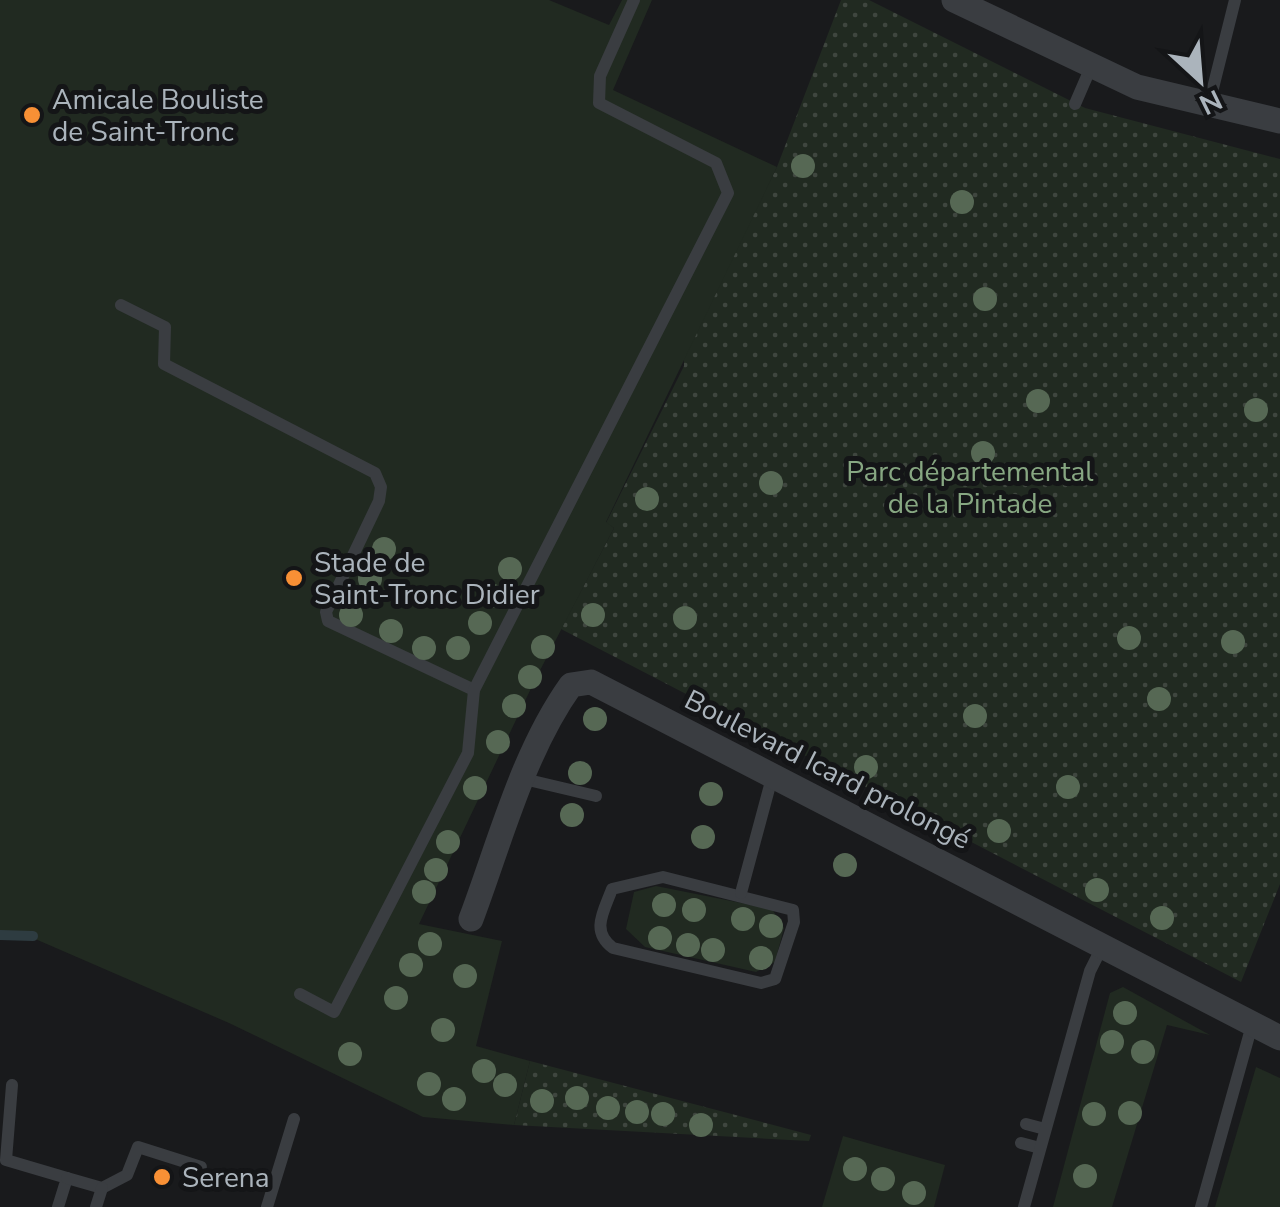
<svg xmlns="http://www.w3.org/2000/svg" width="1280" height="1207" font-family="'Nunito Sans',sans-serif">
	<defs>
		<pattern id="grass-dots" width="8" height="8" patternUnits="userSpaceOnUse" patternTransform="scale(2.5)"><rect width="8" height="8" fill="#212a21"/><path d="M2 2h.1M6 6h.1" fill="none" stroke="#3f463f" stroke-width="1.8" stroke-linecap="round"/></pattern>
	</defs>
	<rect width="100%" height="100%" fill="#191a1c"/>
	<g fill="url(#grass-dots)">
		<polygon points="841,0 869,0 1085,108 1280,159 1280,884 1241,982 561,629 614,528 606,523 684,366 684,352 777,167"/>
		<polygon points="530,1061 811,1135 809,1141 514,1125"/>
	</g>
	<g fill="#212a21">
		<polygon points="0,0 549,0 609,25 622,0 652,0 613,90 777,167 606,522 614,528 535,680 419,924 502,941 476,1046 530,1061 514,1125 423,1117 229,1023 26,935 0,934"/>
		<polygon points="656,886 772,909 784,928 775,962 756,972 645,947 626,929 634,892"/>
		<polygon points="1123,987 1210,1035 1167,1025 1112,1207 1053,1207 1110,993"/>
		<polygon points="1256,1067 1280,1078 1280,1207 1215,1207"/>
		<polygon points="843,1136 945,1165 934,1207 822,1207"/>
	</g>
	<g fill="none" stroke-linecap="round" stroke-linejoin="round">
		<polyline stroke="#2e3c41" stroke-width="10" points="0,935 33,936"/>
		<g stroke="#3a3d41" stroke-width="12">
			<polyline points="1075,104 1091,67"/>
			<polyline points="1209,104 1235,0"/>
			<polyline points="121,305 165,327 164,364 375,473 381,487 379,501 326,612 328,621 474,690"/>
			<polyline points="524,779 596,796"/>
			<path d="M 663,877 L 793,910 L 794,922 L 775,979 L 761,983 L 613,948 C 590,931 604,911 612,889 Z"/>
			<polyline points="741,893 773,774"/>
			<polyline points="300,994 334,1012 468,753 474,690 728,193 716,163 599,103 600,76 634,0"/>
			<polyline points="12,1085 6,1160 67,1178 58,1207"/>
			<polyline points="1026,1124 1045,1129"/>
			<polyline points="1021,1143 1040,1148"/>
			<polyline points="67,1178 102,1188 127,1175 138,1147 201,1167"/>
			<polyline points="96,1207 102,1188"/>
			<polyline points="267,1207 294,1119"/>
			<polyline points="1024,1207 1090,971 1103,945"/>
			<polyline points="1201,1207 1252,1025"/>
		</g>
		<g stroke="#3a3d41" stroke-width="25">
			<polyline points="954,0 1137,87 1280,121"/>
			<path d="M 471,919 C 500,842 523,752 571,685 L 591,682 L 1280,1038"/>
		</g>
	</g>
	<g fill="#566854">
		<circle cx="803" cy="166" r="12"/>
		<circle cx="962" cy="202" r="12"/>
		<circle cx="985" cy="299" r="12"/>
		<circle cx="1038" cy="401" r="12"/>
		<circle cx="1256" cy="410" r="12"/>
		<circle cx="983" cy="453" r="12"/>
		<circle cx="771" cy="483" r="12"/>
		<circle cx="647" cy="499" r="12"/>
		<circle cx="384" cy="549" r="12"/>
		<circle cx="510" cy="569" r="12"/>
		<circle cx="370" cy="579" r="12"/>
		<circle cx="493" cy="596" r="12"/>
		<circle cx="351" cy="615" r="12"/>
		<circle cx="593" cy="615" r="12"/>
		<circle cx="685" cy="618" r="12"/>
		<circle cx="480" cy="623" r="12"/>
		<circle cx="391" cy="631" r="12"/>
		<circle cx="1129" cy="638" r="12"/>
		<circle cx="1233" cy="642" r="12"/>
		<circle cx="543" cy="647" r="12"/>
		<circle cx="424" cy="648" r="12"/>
		<circle cx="458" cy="648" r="12"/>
		<circle cx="530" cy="677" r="12"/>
		<circle cx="1159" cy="699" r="12"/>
		<circle cx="514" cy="706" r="12"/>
		<circle cx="975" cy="716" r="12"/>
		<circle cx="595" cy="719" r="12"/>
		<circle cx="498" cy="742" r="12"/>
		<circle cx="866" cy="767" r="12"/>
		<circle cx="580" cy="773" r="12"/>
		<circle cx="1068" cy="787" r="12"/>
		<circle cx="475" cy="788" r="12"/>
		<circle cx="711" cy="794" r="12"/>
		<circle cx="572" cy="815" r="12"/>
		<circle cx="999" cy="831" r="12"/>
		<circle cx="703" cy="837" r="12"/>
		<circle cx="448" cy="842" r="12"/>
		<circle cx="845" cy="865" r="12"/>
		<circle cx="436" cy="870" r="12"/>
		<circle cx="1097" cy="890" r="12"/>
		<circle cx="424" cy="892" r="12"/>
		<circle cx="664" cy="905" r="12"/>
		<circle cx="694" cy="910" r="12"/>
		<circle cx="1162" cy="918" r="12"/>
		<circle cx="743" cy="919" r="12"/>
		<circle cx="771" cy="926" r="12"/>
		<circle cx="660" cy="938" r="12"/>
		<circle cx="430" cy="944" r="12"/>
		<circle cx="688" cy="945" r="12"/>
		<circle cx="713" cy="950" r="12"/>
		<circle cx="761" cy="958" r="12"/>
		<circle cx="411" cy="965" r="12"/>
		<circle cx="465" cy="976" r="12"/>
		<circle cx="396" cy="998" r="12"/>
		<circle cx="1125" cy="1013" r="12"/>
		<circle cx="443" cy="1030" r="12"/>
		<circle cx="1112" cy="1042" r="12"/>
		<circle cx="1143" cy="1052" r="12"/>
		<circle cx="350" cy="1054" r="12"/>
		<circle cx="484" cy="1071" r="12"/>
		<circle cx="429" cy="1084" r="12"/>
		<circle cx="505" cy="1085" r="12"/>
		<circle cx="577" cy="1098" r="12"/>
		<circle cx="454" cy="1099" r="12"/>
		<circle cx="542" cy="1101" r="12"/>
		<circle cx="608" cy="1108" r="12"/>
		<circle cx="637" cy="1112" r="12"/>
		<circle cx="1130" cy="1113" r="12"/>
		<circle cx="663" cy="1114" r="12"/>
		<circle cx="1094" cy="1114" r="12"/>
		<circle cx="701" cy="1125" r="12"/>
		<circle cx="855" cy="1169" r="12"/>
		<circle cx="1085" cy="1176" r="12"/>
		<circle cx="883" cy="1179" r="12"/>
		<circle cx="914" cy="1193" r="12"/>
	</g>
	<g fill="#f89035" stroke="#141517" stroke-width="4">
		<circle cx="32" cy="115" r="10"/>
		<circle cx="294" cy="578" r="10"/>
		<circle cx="162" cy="1177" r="10"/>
	</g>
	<g text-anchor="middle" stroke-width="10" stroke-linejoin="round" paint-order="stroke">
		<g font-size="28" fill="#abb4bc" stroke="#141517" text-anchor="start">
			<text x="52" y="109">Amicale Bouliste<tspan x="52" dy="32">de Saint-Tronc</tspan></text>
			<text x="314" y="572">Stade de<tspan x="314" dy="32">Saint-Tronc Didier</tspan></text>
			<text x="182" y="1187">Serena</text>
		</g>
		<g font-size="28" fill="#87a782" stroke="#141517">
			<text x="970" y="481">Parc départemental<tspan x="970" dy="32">de la Pintade</tspan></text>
		</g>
		<g font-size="28" fill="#abb4bc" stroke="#141517">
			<text transform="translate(828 769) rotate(27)" y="10">Boulevard Icard prolongé</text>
		</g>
	</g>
	<g transform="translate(1200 80) rotate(154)" stroke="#141517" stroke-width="8" paint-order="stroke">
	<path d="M0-8L18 38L0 25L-18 38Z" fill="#abb4bc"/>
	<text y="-15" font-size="28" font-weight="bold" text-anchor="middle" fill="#abb4bc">N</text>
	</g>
</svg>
